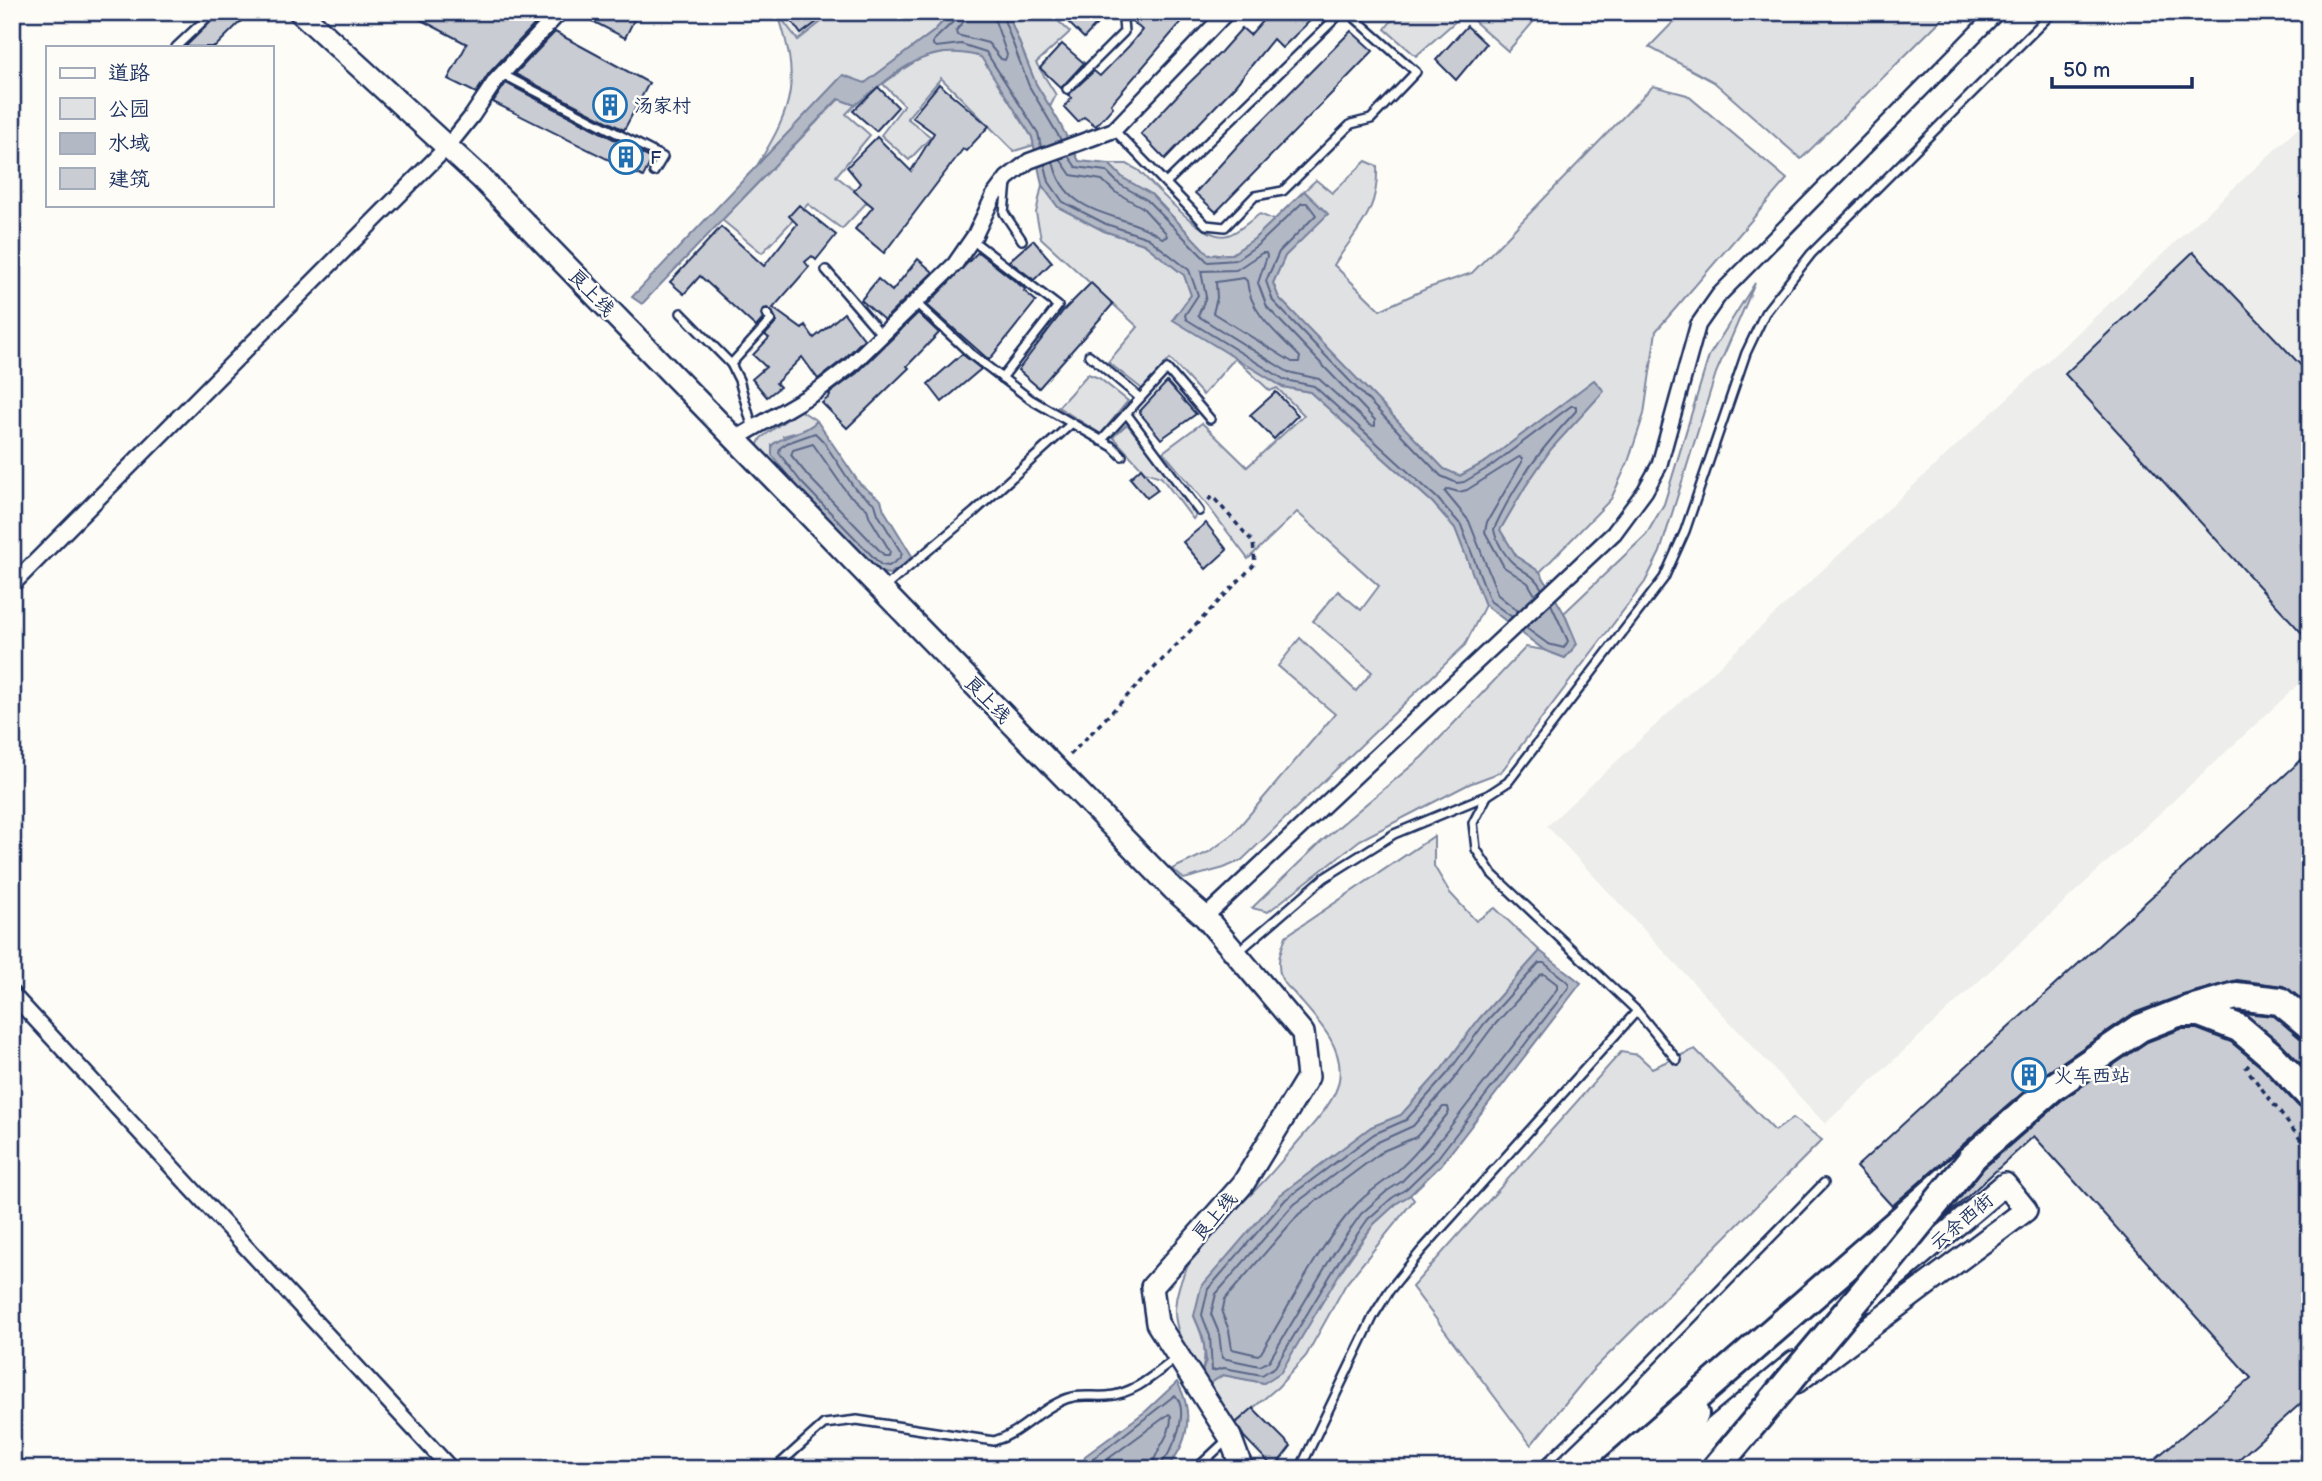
<svg xmlns="http://www.w3.org/2000/svg" width="2322" height="1481" font-family="'Balsamiq Sans','LXGW WenKai TC',sans-serif">
	<rect width="100%" height="100%" fill="#fdfcf7"/>
	<filter id="ink" filterUnits="userSpaceOnUse"><feTurbulence type="fractalNoise" baseFrequency=".0143" numOctaves="2"/><feDisplacementMap in="SourceGraphic" scale="14" xChannelSelector="R" yChannelSelector="G"/><feConvolveMatrix kernelMatrix="1 2 1 2 8 2 1 2 1" color-interpolation-filters="sRGB"/></filter>
	<g filter="url(#ink)">
		<g fill="#edeeec">
			<polygon points="777,12 834,12 798,40"/>
			<polygon points="2310,117 2310,674 1825,1124 1547,826"/>
		</g>
		<g fill="#e0e1e3" stroke="#7e88a0" stroke-width="2">
			<path d="M 834,12 L 952,12 L 933,32 L 865,83 L 839,80 L 758,164 C 794,106 800,80 778,14 L 798,40 Z"/>
			<polygon points="1007,12 1063,12 1056,19 1070,32 1036,63 1056,95 1050,107 1036,84"/>
			<polygon points="1393,12 1542,12 1508,51 1465,13 1416,56 1385,29 1396,15"/>
			<polygon points="1683,12 1949,12 1801,159 1714,82 1649,47"/>
			<path d="M 961,51 L 982,57 L 1032,137 L 1034,145 L 1014,151 L 941,78 L 907,118 L 931,137 L 909,160 L 881,135 L 904,105 L 883,84 C 913,61 922,54 961,51 Z"/>
			<path d="M 1653,86 L 1687,95 L 1787,179 L 1656,331 L 1644,414 L 1628,462 L 1611,499 L 1540,572 L 1517,557 L 1500,530 L 1525,487 L 1551,449 L 1604,391 L 1594,380 L 1487,461 L 1459,476 L 1444,469 L 1279,298 L 1273,283 L 1285,256 L 1327,214 L 1304,191 L 1316,180 L 1332,193 L 1366,161 L 1377,166 C 1379,213 1357,228 1334,265 L 1380,310 L 1428,288 L 1472,273 Z"/>
			<polygon points="839,99 855,105 846,114 870,135 836,176 868,201 842,229 808,204 762,253 722,220"/>
			<path d="M 1109,164 L 1127,164 L 1138,170 C 1156,187 1204,243 1228,235 C 1239,232 1250,220 1260,214 L 1274,220 L 1254,239 L 1232,254 L 1209,255 L 1151,194 L 1123,178 Z"/>
			<polygon points="1042,185 1058,207 1104,231 1144,244 1184,275 1191,295 1173,319 1283,387 1310,392 1433,503 1455,528 1485,605 1465,645 1242,860 1224,868 1184,879 1172,869 1209,852 1232,835 1335,714 1278,666 1300,638 1356,691 1372,672 1313,621 1338,591 1361,610 1379,586 1297,512 1248,559 1208,506 1163,452 1202,423 1247,467 1304,415 1277,388 1270,391 1235,358 1203,395 1170,359 1142,389 1108,362 1138,327 1041,238 1036,213"/>
			<polygon points="1755,283 1716,373 1660,552 1645,582 1501,772 1469,784 1360,840 1268,912 1252,908 1323,840 1422,757 1526,647 1544,650 1565,658 1577,644 1564,613 1646,535 1664,504 1709,356"/>
			<polygon points="1088,374 1099,378 1128,401 1101,434 1058,407"/>
			<polygon points="800,410 817,421 809,429 783,436 796,486 756,448 761,438"/>
			<polygon points="1127,424 1199,511 1193,519 1161,477 1145,472 1113,437"/>
			<path d="M 1434,836 L 1434,866 L 1450,893 L 1476,921 L 1495,908 L 1540,951 L 1479,1019 L 1441,1070 L 1401,1115 L 1371,1127 L 1194,1316 C 1205,1340 1208,1353 1200,1379 C 1190,1359 1174,1331 1175,1309 C 1178,1255 1226,1221 1260,1185 C 1275,1170 1288,1153 1302,1137 C 1315,1122 1336,1100 1339,1080 C 1345,1045 1314,1017 1294,993 C 1290,989 1283,983 1281,977 C 1276,962 1281,950 1286,936 Z"/>
			<polygon points="1695,1049 1775,1131 1793,1118 1822,1140 1591,1372 1531,1445 1412,1287 1621,1052 1638,1055 1652,1068"/>
			<polygon points="1410,1195 1414,1200 1346,1284 1306,1356 1278,1387 1233,1425 1206,1386 1223,1375 1263,1383 1374,1224 1397,1203"/>
		</g>
		<g fill="#b3b8c5" stroke="#76819c" stroke-width="2">
			<path d="M 952,12 L 1007,12 L 1036,84 L 1058,120 L 1079,161 L 1109,164 L 1123,178 L 1151,194 L 1209,255 L 1232,254 L 1254,239 L 1304,191 L 1328,214 L 1285,256 L 1273,283 L 1279,298 L 1444,469 L 1460,476 L 1487,461 L 1594,380 L 1604,391 L 1551,449 L 1525,487 L 1500,530 L 1517,557 L 1540,572 L 1564,613 L 1577,644 L 1565,658 L 1544,650 L 1485,605 L 1455,528 L 1433,503 L 1310,392 L 1283,387 L 1173,320 L 1191,295 L 1184,275 L 1144,244 L 1104,231 L 1058,207 L 1042,185 L 1032,137 L 981,57 C 923,41 898,73 855,105 L 838,99 L 642,304 L 632,297 L 843,75 L 865,83 L 933,32 Z"/>
			<path d="M 817,421 L 860,484 L 881,500 L 884,510 L 912,556 L 904,565 L 889,574 L 879,572 L 796,486 L 772,455 L 772,445 C 786,434 804,434 817,421 Z"/>
			<polygon points="1540,951 1581,983 1441,1165 1410,1195 1397,1203 1374,1224 1348,1259 1281,1372 1264,1383 1223,1375 1206,1386 1200,1379 1206,1360 1203,1337 1194,1316 1201,1287 1280,1195 1371,1127 1401,1115 1441,1070 1479,1019"/>
			<path d="M 1177,1382 C 1194,1411 1190,1444 1165,1469 L 1083,1469 L 1085,1456 L 1146,1411 Z"/>
		</g>
		<g fill="none" stroke-linecap="round" stroke-linejoin="round">
			<g stroke="#586687" stroke-width="2">
				<polyline points="956,12 955,20 933,41 933,45 936,47 961,44 986,52 1038,133 1041,147"/>
				<polyline points="965,12 964,21 956,31 957,35 988,43 1001,59 1005,60 1007,55 992,12"/>
				<polyline points="1001,12 1029,86 1061,140"/>
				<path d="M 1068,156 L 1076,167 L 1106,171 L 1119,184 L 1147,200 L 1208,262 L 1236,260 L 1259,244 L 1302,203 L 1307,203 L 1316,215 L 1279,252 L 1266,281 L 1273,301 L 1441,476 L 1457,483 L 1464,482 L 1491,466 L 1571,406 L 1576,406 L 1576,411 C 1543,446 1514,484 1494,529 C 1495,539 1505,556 1513,563 C 1525,574 1533,573 1542,589"/>
				<path d="M 1053,161 C 1065,220 1123,210 1162,238 L 1167,237 L 1166,233 L 1142,207 L 1115,192 L 1102,180 L 1071,175 L 1060,159"/>
				<polyline points="1045,165 1049,182 1063,202 1106,224 1148,238 1189,270 1198,295 1185,315 1186,319 1285,380 1314,386 1437,498 1461,525 1490,601 1512,617"/>
				<polygon points="1262,253 1266,253 1267,256 1258,283 1267,307 1375,420 1375,426 1370,425 1319,379 1288,372 1198,316 1206,297 1201,271 1236,270"/>
				<path d="M 1244,278 L 1247,281 C 1250,314 1279,335 1300,357 L 1299,362 L 1292,362 L 1213,313 L 1217,298 L 1216,282 Z"/>
				<polygon points="815,433 823,441 855,489 875,504 878,514 902,554 899,559 889,566 881,565 801,482 779,453 780,448 787,443"/>
				<polygon points="813,444 848,494 867,509 870,518 890,551 889,555 884,555 808,476 791,455 793,450"/>
				<polyline points="1518,611 1498,595 1469,521 1445,492 1448,489 1459,492 1467,490 1519,457 1522,458 1522,462 1487,522 1485,532 1504,567 1528,583 1535,595"/>
				<polyline points="1526,628 1548,644 1564,648 1568,641 1551,604"/>
				<polygon points="1539,963 1544,963 1569,983 1569,987 1436,1160 1406,1189 1392,1198 1368,1219 1342,1256 1275,1367 1262,1375 1224,1368 1212,1371 1210,1336 1202,1315 1208,1289 1286,1199 1374,1134 1406,1120 1447,1074 1484,1024"/>
				<polygon points="1544,974 1557,984 1557,989 1429,1154 1401,1182 1387,1191 1361,1214 1335,1251 1269,1361 1260,1366 1222,1358 1219,1333 1211,1314 1216,1294 1292,1206 1378,1142 1413,1126 1453,1080 1491,1029 1540,975"/>
				<path d="M 1443,1107 L 1448,1107 L 1449,1112 C 1432,1133 1416,1155 1395,1173 C 1382,1184 1366,1193 1354,1207 C 1316,1250 1291,1304 1261,1353 L 1258,1355 L 1232,1349 L 1229,1330 L 1222,1313 L 1225,1299 L 1299,1214 L 1383,1151 L 1416,1137 Z"/>
				<path d="M 1090,1469 L 1093,1459 L 1175,1395 C 1190,1412 1174,1448 1162,1463 L 1161,1469"/>
				<path d="M 1099,1469 L 1101,1464 L 1169,1414 L 1171,1416 C 1172,1437 1154,1449 1152,1469"/>
			</g>
		</g>
		<g fill="#c9ccd3" stroke="#1b2f5e" stroke-width="2">
			<polygon points="221,12 250,12 215,47 185,47"/>
			<polygon points="406,12 539,12 534,21 537,22 489,73 476,93 448,79 467,44"/>
			<polygon points="575,12 623,12 635,18 625,38"/>
			<polygon points="785,12 830,12 801,34"/>
			<polygon points="1074,12 1108,12 1084,38 1066,20"/>
			<polygon points="1136,12 1190,12 1111,104 1113,107 1096,126 1084,117 1078,122 1064,107 1072,98 1068,95 1094,71 1100,76 1129,46 1142,30 1131,20"/>
			<polygon points="1270,12 1319,12 1282,48 1273,39 1234,87 1165,159 1141,134 1188,84 1219,54 1242,28 1250,35"/>
			<polygon points="1467,26 1486,44 1456,80 1436,60"/>
			<polygon points="1351,31 1373,51 1216,212 1195,193 1239,144"/>
			<polygon points="555,32 649,83 624,130 515,74"/>
			<polygon points="1062,44 1084,63 1061,88 1040,68"/>
			<polygon points="506,83 652,159 643,177 493,102"/>
			<polygon points="939,84 989,126 966,151 963,149 884,253 855,229 873,207 854,191 860,183 847,167 877,137 911,171 934,133 912,117"/>
			<polygon points="878,87 898,107 876,131 853,111"/>
			<polygon points="799,205 836,235 816,260 812,256 805,262 809,267 773,308 802,329 805,325 814,338 844,313 864,339 844,359 818,379 802,357 776,383 780,387 767,397 752,379 766,367 753,355 769,338 765,335 777,322 772,311 767,308 763,309 761,314 763,319 756,327 700,276 684,294 670,282 721,227 764,266 797,224 789,216"/>
			<polygon points="1033,240 1052,262 1034,280 1009,261"/>
			<polygon points="978,252 1025,289 1024,291 1036,301 989,360 927,305"/>
			<polygon points="2193,252 2310,375 2310,642 2065,374"/>
			<polygon points="918,259 933,272 884,320 861,300 878,279 892,291"/>
			<polygon points="1091,283 1113,304 1039,388 1018,370 1063,311"/>
			<polygon points="918,313 939,333 907,366 909,368 847,428 822,403 830,396 829,394 857,373"/>
			<polygon points="962,354 981,369 942,402 928,384"/>
			<polygon points="1167,382 1196,414 1161,439 1139,412"/>
			<polygon points="1276,392 1298,415 1274,439 1250,415"/>
			<polygon points="1141,468 1158,490 1147,498 1130,478"/>
			<polygon points="1206,523 1227,550 1206,569 1183,542"/>
			<polygon points="2310,752 2310,1005 2283,986 2237,980 2183,995 2134,1013 2042,1076 1892,1206 1856,1167"/>
			<polygon points="2243,1013 2274,1016 2300,1038 2310,1041 2310,1073 2282,1044"/>
			<polygon points="2181,1029 2197,1029 2231,1042 2261,1067 2299,1107 2310,1111 2310,1395 2228,1469 2143,1469 2251,1378 2034,1136 1944,1218 1984,1168 2062,1100 2147,1042"/>
			<polygon points="1253,1408 1291,1446 1274,1468 1244,1437 1236,1423"/>
		</g>
		<g fill="none" stroke-linecap="round" stroke-linejoin="round">
			<g stroke="#1b2f5e" stroke-width="12">
				<g id="lane">
					<polyline points="176,47 213,12"/>
					<polyline points="502,74 663,157 654,172"/>
					<polyline points="1067,89 1124,32 1123,20 1130,12"/>
					<polyline points="1114,130 1206,225 1225,227 1255,196 1283,191 1351,124 1371,119 1416,72 1348,12"/>
					<polyline points="1007,182 1004,213 1022,240"/>
					<polyline points="1166,183 1342,12"/>
					<polyline points="972,240 1058,306 1002,378"/>
					<polyline points="826,270 882,335"/>
					<polyline points="916,303 971,354 1030,399 1113,447 1122,456"/>
					<polyline points="681,313 731,364 739,380 753,429"/>
					<polyline points="1089,355 1140,398"/>
					<polyline points="731,364 771,320 767,314"/>
					<polyline points="1126,413 1199,511"/>
					<polyline points="1101,441 1167,369 1210,419"/>
					<polyline points="885,587 974,512 1071,424"/>
					<polyline points="1487,796 1473,823 1476,849 1492,874 1637,1011 1677,1060"/>
					<polyline points="1238,952 1324,878 1394,834 1488,795 1508,782 1664,578 1685,531 1746,353 1765,313 1811,254 2053,12"/>
					<path d="M 774,1469 L 824,1424 L 857,1420 L 994,1441 C 1021,1433 1034,1414 1059,1402 C 1075,1393 1089,1397 1107,1396 C 1135,1394 1156,1373 1178,1357"/>
					<polyline points="1196,1469 1227,1440"/>
					<polyline points="1300,1469 1374,1315 1389,1291 1421,1251 1637,1011"/>
					<polyline points="1540,1469 1626,1386 1824,1183"/>
				</g>
			</g>
			<g stroke="#1b2f5e" stroke-width="19">
				<g id="street">
					<polyline points="735,439 816,392 850,366 955,264 975,235 994,195 1007,178 1029,161 1114,130 1227,12"/>
					<polyline points="12,585 448,146 472,116 496,80 560,12"/>
					<polyline points="1205,917 1614,533 1645,491 1659,466 1698,325 1719,295 1997,12"/>
					<polyline points="12,994 451,1469"/>
				</g>
			</g>
			<g stroke="#1b2f5e" stroke-width="26">
				<g id="secondary">
					<polyline points="300,12 481,178 1173,889 1205,917 1303,1033 1308,1077 1243,1184 1152,1287 1157,1323 1230,1437 1242,1469"/>
					<polyline points="1795,1383 2026,1210 2005,1184 1866,1301"/>
					<polyline points="1691,1445 1704,1437 1794,1362"/>
					<polyline points="1692,1461 1747,1420"/>
				</g>
			</g>
			<g stroke="#1b2f5e" stroke-width="32">
				<g id="highway">
					<polyline points="2187,1010 2236,996 2280,1001 2310,1026"/>
					<polyline points="1614,1469 2052,1088 2140,1028 2178,1013 2200,1013 2239,1028 2272,1056 2310,1096"/>
					<polyline points="1652,1469 1695,1414"/>
					<polyline points="1675,1469 1704,1437"/>
				</g>
			</g>
			<g stroke="#1b2f5e" stroke-width="3.5" stroke-dasharray="5 5" stroke-linecap="butt">
				<polyline points="1070,755 1255,564 1253,542 1212,496 1207,502"/>
				<polyline points="2249,1065 2246,1068 2310,1152"/>
			</g>
			<use href="#lane" stroke="#fdfcf7" stroke-width="7"/>
			<use href="#street" stroke="#fdfcf7" stroke-width="14"/>
			<use href="#secondary" stroke="#fdfcf7" stroke-width="21"/>
			<use href="#highway" stroke="#fdfcf7" stroke-width="26"/>
			<g stroke="#1b2f5e" stroke-width="32" stroke-linecap="butt">
				<polyline id="highway-bridge" points="1715,1469 1881,1271 1971,1160"/>
			</g>
			<use href="#highway-bridge" stroke="#fdfcf7" stroke-width="26"/>
		</g>
	</g>
	<defs>
		<g id="building-ring" transform="scale(1.75)"><circle r="9.5" fill="#fdfcf7" stroke="#1f6fb2" stroke-width="1.5"/><path d="M-4-6H4V6H1V3H-1V6H-4ZM-2.5-4.3h1.7v1.8h-1.7ZM.8-4.3h1.7v1.8H.8ZM-2.5-1h1.7V.8h-1.7ZM.8-1h1.7V.8H.8Z" fill="#1f6fb2"/></g>
	</defs>
	<g fill-rule="evenodd">
		<use href="#building-ring" x="610" y="105"/>
		<use href="#building-ring" x="626" y="157"/>
		<use href="#building-ring" x="2029" y="1075"/>
	</g>
	<g text-anchor="middle" stroke-width="5" stroke-linejoin="round" paint-order="stroke">
		<g font-size="19" fill="#1b2f5e" stroke="#fdfcf7" text-anchor="start">
			<text x="634" y="112">汤家村</text>
			<text x="650" y="164">F</text>
			<text x="2054" y="1082">火车西站</text>
		</g>
		<g font-size="19" fill="#1b2f5e" stroke="#fdfcf7">
			<text transform="translate(592 292) rotate(46)" y="7">良上线</text>
			<text transform="translate(988 699) rotate(46)" y="7">良上线</text>
			<text transform="translate(1214 1216) rotate(-49)" y="7">良上线</text>
			<text transform="translate(1961 1221) rotate(-40)" y="7">云余西街</text>
		</g>
	</g>
	<rect width="2322" height="1481" fill="none" stroke="#fdfcf7" stroke-width="42"/>
	<rect x="21" y="21" width="2280" height="1439" fill="none" stroke="#1b2f5e" stroke-width="2.5" filter="url(#ink)"/>
	<rect x="46" y="46" width="228" height="161" fill="#fdfcf7" stroke="#a3aaba" stroke-width="2"/>
	<rect x="60" y="68" width="35" height="10" fill="#fdfcf7" stroke="#a3aaba" stroke-width="2"/>
	<text x="108" y="80" font-size="21" fill="#1b2f5e">道路</text>
	<rect x="60" y="98" width="35" height="21" fill="#e0e1e3" stroke="#a3aaba" stroke-width="2"/>
	<text x="108" y="116" font-size="21" fill="#1b2f5e">公园</text>
	<rect x="60" y="133" width="35" height="21" fill="#b3b8c5" stroke="#a3aaba" stroke-width="2"/>
	<text x="108" y="150" font-size="21" fill="#1b2f5e">水域</text>
	<rect x="60" y="168" width="35" height="21" fill="#c9ccd3" stroke="#a3aaba" stroke-width="2"/>
	<text x="108" y="186" font-size="21" fill="#1b2f5e">建筑</text>
	<path d="M2052 77v10h140v-10" fill="none" stroke="#1b2f5e" stroke-width="3.5"/>
	<text x="2063" y="77" font-size="21" fill="#1b2f5e" stroke="#fdfcf7" stroke-width="5" paint-order="stroke">50 m</text>
</svg>
